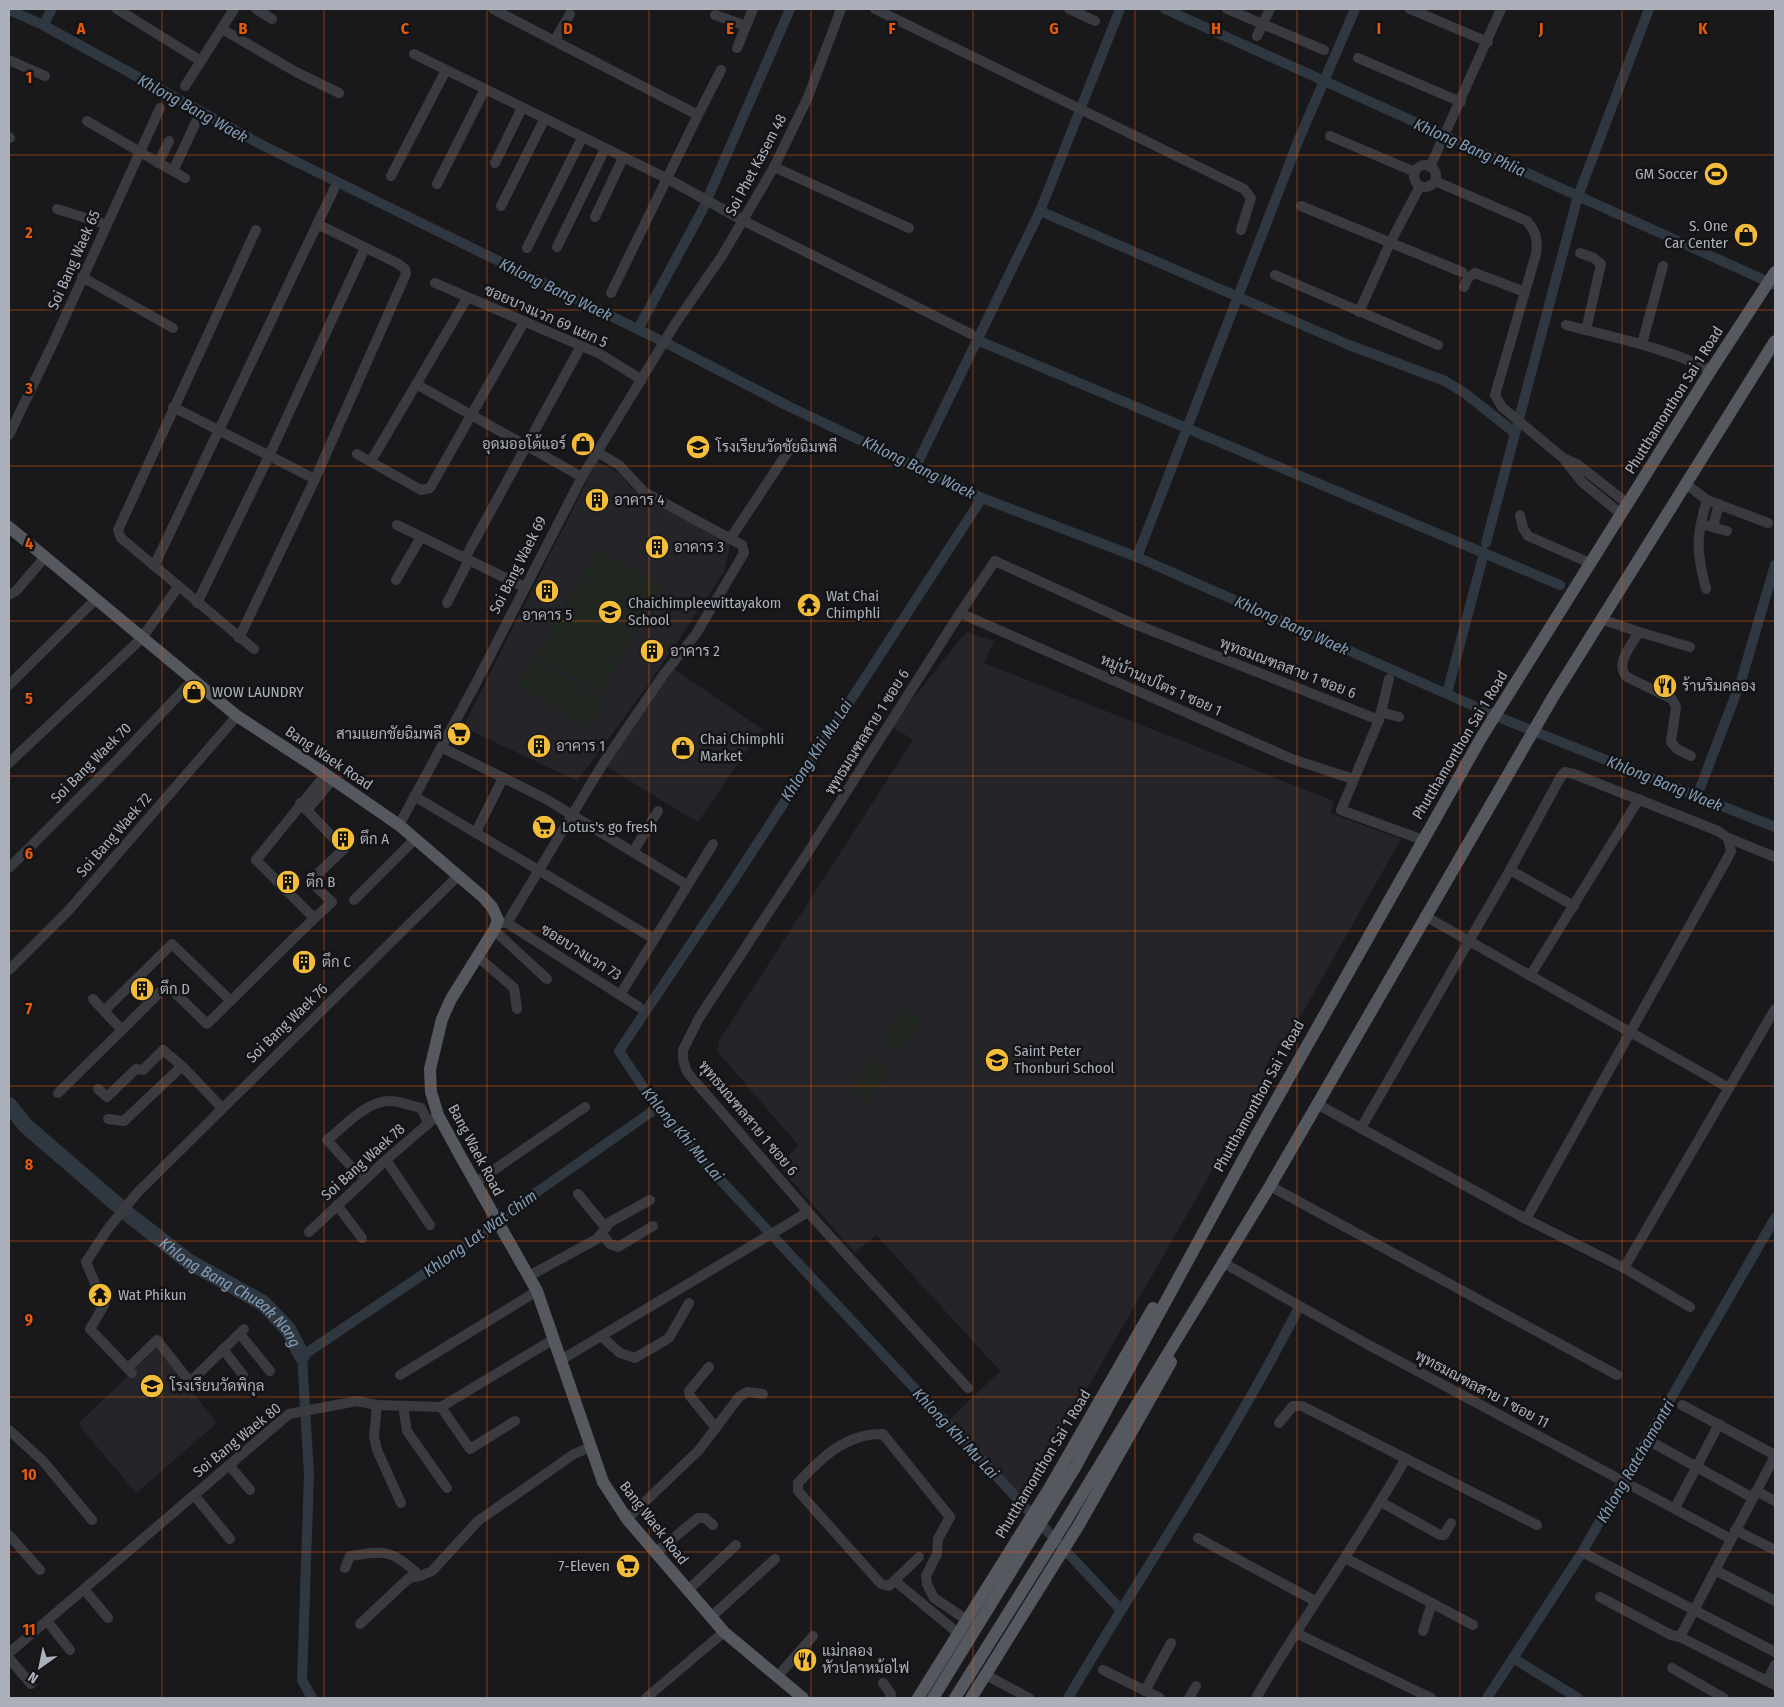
<svg xmlns="http://www.w3.org/2000/svg" width="1784" height="1707" font-family="'Fira Sans Condensed',Sarabun,sans-serif">
	<rect width="100%" height="100%" fill="#19191c"/>
	<g fill="#252529">
		<polygon points="597,461 620,474 632,489 728,541 730,546 724,572 646,688 577,781 463,727"/>
		<polygon points="966,632 994,641 984,663 1334,801 1330,813 1401,839 1286,1042 1278,1046 1265,1068 1266,1077 1022,1502 947,1422 1000,1371 876,1235 855,1253 778,1165 799,1146 718,1052 719,1041 913,740 891,726"/>
		<polygon points="674,669 762,729 698,822 605,766"/>
		<polygon points="157,1348 217,1423 136,1493 78,1424"/>
	</g>
	<g fill="#1f2720">
		<polygon points="597,549 662,586 601,693 537,655"/>
		<polygon points="532,658 605,702 589,728 517,684"/>
		<polygon points="904,1007 922,1019 900,1052 882,1041"/>
		<polygon points="871,1058 889,1070 867,1104 849,1092"/>
	</g>
	<g fill="none" stroke-linecap="round" stroke-linejoin="round">
		<g stroke="#2f3840" stroke-width="10">
			<polyline points="1165,9 1775,285"/>
			<polyline points="9,10 43,25 262,145 670,345 790,407 982,498 1137,557 1508,721 1775,827"/>
			<polyline points="43,25 52,9"/>
			<polyline points="1040,211 1349,345 1445,381 1466,394 1515,433"/>
			<polyline points="638,329 703,209 790,9"/>
			<polyline points="977,340 1560,585"/>
			<polyline points="916,466 1040,211 1120,9"/>
			<polyline points="982,498 735,878 619,1051 657,1108 702,1160 1120,1609"/>
			<polyline points="1486,543 1578,196 1649,9"/>
			<polyline points="1137,557 1299,139 1355,9"/>
			<polyline points="1447,693 1484,553"/>
			<polyline points="1697,796 1741,681 1775,565"/>
			<polyline points="1513,1658 1578,1698"/>
			<polyline points="312,1698 302,1680 309,1475 302,1356 489,1230 534,1194 657,1108"/>
			<path d="M 1068,1698 C 1144,1569 1229,1444 1297,1311"/>
			<polyline points="1487,1698 1581,1554 1775,1218"/>
		</g>
		<path stroke="#2f3840" stroke-width="16" id="s1" d="M 9,1105 L 26,1126 L 128,1214 L 188,1261 L 263,1303 L 288,1329 L 302,1356"/>
		<g stroke="#3a3b41" stroke-width="10">
			<polyline points="117,9 196,58"/>
			<polyline points="256,9 272,19"/>
			<polyline points="493,9 698,115 611,293"/>
			<polyline points="875,9 1244,189 1251,198 1241,230"/>
			<polyline points="1069,9 1095,21"/>
			<polyline points="1227,9 1324,50"/>
			<polyline points="1410,9 1488,42"/>
			<polyline points="715,15 746,26"/>
			<polyline points="222,29 296,72 339,93"/>
			<polyline points="1257,36 1270,9"/>
			<polyline points="555,40 570,14"/>
			<polyline points="737,48 753,9"/>
			<polyline points="414,54 668,179 744,221 971,334"/>
			<polyline points="1358,58 1461,102"/>
			<polyline points="9,60 45,76"/>
			<polyline points="185,86 234,9"/>
			<polyline points="160,108 140,152 185,178"/>
			<polyline points="698,115 721,70"/>
			<polyline points="1330,136 1415,172"/>
			<polyline points="9,137 10,138"/>
			<polyline points="158,163 169,141"/>
			<polyline points="495,163 522,108"/>
			<circle cx="1425" cy="176" r="11"/>
			<polyline points="774,167 909,228"/>
			<polyline points="1430,167 1501,9"/>
			<polyline points="173,171 197,120"/>
			<polyline points="391,176 446,70"/>
			<path d="M 1435,181 L 1527,221 C 1536,232 1538,239 1536,254 L 1495,395 L 1502,407 L 1563,458 L 1582,482 L 1621,514"/>
			<polyline points="437,184 485,89"/>
			<polyline points="501,206 544,120"/>
			<polyline points="1301,206 1462,272"/>
			<polyline points="57,209 105,224"/>
			<polyline points="595,217 623,158"/>
			<polyline points="557,247 605,149"/>
			<polyline points="527,248 582,138"/>
			<polyline points="1580,253 1594,258 1601,264 1586,330"/>
			<polyline points="1275,275 1438,345"/>
			<polyline points="82,277 173,328"/>
			<polyline points="435,283 600,354 642,380"/>
			<polyline points="1464,287 1468,278 1475,273 1525,292"/>
			<polyline points="1359,312 1390,243 1420,186"/>
			<path d="M 1566,325 C 1616,338 1665,348 1711,370"/>
			<polyline points="1642,344 1663,266"/>
			<polyline points="416,384 582,477"/>
			<polyline points="173,407 315,479"/>
			<polyline points="9,435 55,339 140,152 87,121"/>
			<polyline points="357,454 421,490 430,488 524,322"/>
			<polyline points="1563,458 1577,464 1628,504"/>
			<polyline points="371,461 467,298"/>
			<path d="M 1686,484 L 1707,500 C 1696,536 1696,552 1706,589"/>
			<polyline points="1707,500 1768,523"/>
			<polyline points="1520,515 1523,528 1528,536 1590,563"/>
			<polyline points="1701,524 1727,531"/>
			<polyline points="397,525 524,587"/>
			<polyline points="1713,527 1719,504"/>
			<polyline points="730,539 793,444"/>
			<polyline points="465,558 581,346"/>
			<polyline points="154,566 334,189"/>
			<polyline points="396,580 421,537"/>
			<polyline points="9,595 16,591 46,556"/>
			<polyline points="197,603 269,456 365,248"/>
			<polyline points="447,603 469,560"/>
			<polyline points="960,613 1292,759 1353,779"/>
			<polyline points="1601,619 1639,632 1690,647"/>
			<path d="M 1639,632 C 1631,646 1614,664 1627,677 L 1672,699 L 1676,707 L 1671,742 L 1677,749 L 1691,756"/>
			<polyline points="239,638 315,479 406,274 405,269 397,263 317,224"/>
			<polyline points="254,649 121,538 118,530 256,230"/>
			<polyline points="1389,679 1379,720 1341,810 1423,840"/>
			<polyline points="9,685 96,599"/>
			<polyline points="1381,712 1399,717"/>
			<polyline points="441,747 546,799 687,885"/>
			<polyline points="9,763 142,638 178,587"/>
			<polyline points="414,796 654,939"/>
			<polyline points="308,809 333,779"/>
			<polyline points="399,825 475,685 582,477 675,324 722,256 774,167 808,97 841,9"/>
			<polyline points="476,832 503,778"/>
			<polyline points="633,852 658,811"/>
			<polyline points="9,868 118,759 194,679"/>
			<polyline points="1510,870 1574,906"/>
			<polyline points="354,900 415,839"/>
			<polyline points="1425,916 1729,1088"/>
			<polyline points="314,918 256,860 326,774"/>
			<polyline points="497,923 507,923 604,762 664,674 696,634 744,553 742,545 738,543 644,492 619,465 597,452"/>
			<polyline points="507,923 639,1007"/>
			<polyline points="494,930 547,979"/>
			<polyline points="477,956 514,988 517,1009"/>
			<polyline points="9,970 69,910 237,716"/>
			<polyline points="1530,976 1639,799"/>
			<polyline points="620,995 713,844"/>
			<polyline points="93,999 104,1011"/>
			<path d="M 231,1001 L 172,944 L 104,1011 L 122,1030 L 167,985 L 207,1024 C 249,984 289,941 332,902 L 310,881 L 344,849 L 300,803"/>
			<polyline points="98,1089 107,1097 136,1069 143,1070 163,1050 182,1066 222,1108"/>
			<polyline points="58,1093 122,1030"/>
			<polyline points="1317,1104 1526,1219 1624,1268 1690,1307"/>
			<polyline points="108,1119 124,1121 182,1066"/>
			<polyline points="1361,1128 1510,870 1560,778 1565,772 1574,774 1718,831 1728,838 1775,857"/>
			<polyline points="386,1160 430,1225"/>
			<path d="M 357,1173 L 327,1140 C 345,1126 366,1101 390,1101 C 400,1101 411,1106 421,1108 L 428,1122"/>
			<polyline points="475,1183 585,1107"/>
			<polyline points="1270,1186 1617,1375"/>
			<polyline points="578,1194 606,1228"/>
			<polyline points="337,1205 362,1238"/>
			<polyline points="1526,1219 1727,859 1731,851 1728,838"/>
			<polyline points="309,1232 386,1160 438,1115"/>
			<polyline points="602,1234 610,1244 618,1247 653,1226"/>
			<polyline points="1222,1262 1365,1343 1731,1539"/>
			<polyline points="1624,1268 1775,1009"/>
			<polyline points="529,1276 597,1239 610,1222 650,1200"/>
			<polyline points="240,1334 270,1371"/>
			<polyline points="601,1336 620,1353 635,1358 669,1338 689,1303"/>
			<polyline points="223,1349 243,1375"/>
			<polyline points="561,1360 808,1212"/>
			<polyline points="709,1367 689,1391 690,1396 716,1428"/>
			<polyline points="128,1368 157,1340 190,1382 244,1329"/>
			<polyline points="132,1373 90,1329 104,1305 86,1262 107,1230 137,1193 458,876"/>
			<polyline points="400,1375 537,1291"/>
			<polyline points="968,1388 815,1220 687,1072 683,1060 683,1050 699,1018 805,857 960,613 995,561 1127,621 1379,720"/>
			<polyline points="377,1405 374,1437 377,1450 401,1503"/>
			<polyline points="1682,1405 1775,1455"/>
			<polyline points="403,1406 407,1431 447,1488"/>
			<polyline points="441,1407 470,1449 515,1421"/>
			<polyline points="1279,1423 1293,1406 1302,1406 1537,1525"/>
			<polyline points="9,1430 43,1461 92,1520"/>
			<polyline points="1655,1444 1753,1498"/>
			<polyline points="229,1465 250,1490"/>
			<polyline points="1756,1491 1775,1501"/>
			<polyline points="194,1495 230,1539"/>
			<polyline points="1381,1502 1440,1535 1444,1535 1451,1523"/>
			<polyline points="1675,1508 1719,1424"/>
			<polyline points="627,1519 699,1450 739,1397 747,1392 763,1394"/>
			<polyline points="1735,1530 1775,1550"/>
			<polyline points="9,1535 40,1570"/>
			<polyline points="1198,1538 1315,1601"/>
			<polyline points="655,1553 698,1518 705,1518 713,1525"/>
			<polyline points="1584,1553 1775,1652"/>
			<path d="M 919,1557 L 889,1586 L 881,1584 L 798,1491 L 798,1483 C 821,1458 846,1433 883,1434 L 950,1517 L 938,1539 L 937,1554 L 926,1576 L 927,1584 L 934,1598 L 967,1620"/>
			<polyline points="1345,1558 1430,1602 1431,1606 1423,1631"/>
			<path d="M 345,1568 L 350,1556 C 388,1550 391,1550 420,1576"/>
			<polyline points="1715,1570 1775,1601"/>
			<polyline points="895,1581 959,1634"/>
			<polyline points="84,1589 108,1618"/>
			<polyline points="687,1591 736,1545"/>
			<polyline points="1600,1597 1671,1635 1680,1637 1775,1685"/>
			<polyline points="1430,1602 1473,1625"/>
			<polyline points="711,1617 775,1559"/>
			<polyline points="47,1621 70,1650"/>
			<polyline points="360,1624 409,1578 420,1576 432,1571 478,1521 574,1454 591,1447"/>
			<polyline points="1296,1633 1431,1698"/>
			<polyline points="1680,1637 1775,1456"/>
			<polyline points="9,1653 289,1414 357,1401 377,1405 441,1407 554,1339"/>
			<polyline points="9,1658 31,1684"/>
			<polyline points="1672,1668 1724,1698"/>
			<polyline points="1103,1670 1160,1698"/>
			<polyline points="986,1675 1029,1698"/>
			<polyline points="778,1676 813,1636"/>
			<polyline points="1767,1681 1775,1665"/>
			<polyline points="883,1683 891,1694 890,1698"/>
			<polyline points="1145,1691 1171,1643"/>
			<polyline points="646,1698 724,1632"/>
			<polyline points="1189,1698 1196,1686"/>
			<path d="M 1256,1698 C 1303,1617 1359,1541 1405,1460"/>
		</g>
		<g stroke="#565860" stroke-width="12">
			<polyline points="9,527 237,716 315,767 399,825 483,897 492,907 498,920 494,930 451,999 442,1019 430,1069 431,1092 438,1115 462,1159 537,1291 603,1482 627,1519 724,1632 803,1698"/>
			<polyline points="918,1698 1050,1487 1153,1308"/>
			<polyline points="933,1698 1076,1466 1252,1143 1481,738 1711,370 1775,272"/>
			<polyline points="955,1698 1064,1524 1270,1186 1553,697 1775,341"/>
			<polyline points="971,1698 1080,1523 1171,1362"/>
		</g>
	</g>
	<path fill="none" stroke="#e8590c" stroke-width="1" stroke-opacity="0.55" d="M 162,9 L 162,1698M 324,9 L 324,1698M 487,9 L 487,1698M 649,9 L 649,1698M 811,9 L 811,1698M 973,9 L 973,1698M 1135,9 L 1135,1698M 1297,9 L 1297,1698M 1460,9 L 1460,1698M 1622,9 L 1622,1698M 9,155 L 1775,155M 9,310 L 1775,310M 9,466 L 1775,466M 9,621 L 1775,621M 9,776 L 1775,776M 9,931 L 1775,931M 9,1086 L 1775,1086M 9,1241 L 1775,1241M 9,1397 L 1775,1397M 9,1552 L 1775,1552"/>
	<defs>
		<g id="stadium-disc" transform="scale(1.25)"><circle r="9.5" fill="#f4bd39" stroke="#141417"/><path d="M0-5a6.5 5 0 1 0 0 10a6.5 5 0 1 0 0-10ZM-3.5-1.8h7v3.6h-7Z" fill="#111"/></g>
		<g id="shop-disc" transform="scale(1.25)"><circle r="9.5" fill="#f4bd39" stroke="#141417"/><path d="M-5-2.5h2.3a2.7 3.5 0 0 1 5.4 0H5L5.5 6h-11ZM-1.5-2.5h3a1.5 2.3 0 0 0-3 0Z" fill="#111"/></g>
		<g id="school-disc" transform="scale(1.25)"><circle r="9.5" fill="#f4bd39" stroke="#141417"/><path d="M0-5L7-2L0 1L-7-2ZM-4 1L0 2.5L4 1V4Q0 6-4 4Z" fill="#111"/></g>
		<g id="building-disc" transform="scale(1.25)"><circle r="9.5" fill="#f4bd39" stroke="#141417"/><path d="M-4-6H4V6H1V3H-1V6H-4ZM-2.5-4.3h1.7v1.8h-1.7ZM.8-4.3h1.7v1.8H.8ZM-2.5-1h1.7V.8h-1.7ZM.8-1h1.7V.8H.8Z" fill="#111"/></g>
		<g id="temple-disc" transform="scale(1.25)"><circle r="9.5" fill="#f4bd39" stroke="#141417"/><path d="M0-6L5-2H3V0L6.5 2.5H4V6H1.5V3h-3V6H-4V2.5H-6.5L-3 0V-2H-5Z" fill="#111"/></g>
		<g id="restaurant-disc" transform="scale(1.25)"><circle r="9.5" fill="#f4bd39" stroke="#141417"/><path d="M-5-6h1v4h1v-4h1v4h1v-4h1v5L-1.5 .5V6h-2V.5L-5-1ZM5-6V6H3V1.5H1.5Q1.5-4 5-6Z" fill="#111"/></g>
		<g id="supermarket-disc" transform="scale(1.25)"><circle r="9.5" fill="#f4bd39" stroke="#141417"/><path d="M-6-5.5h2.5l.6 2H6L4.5 2H-2.5L-4.4-4H-6ZM-1.5 3.2a1.3 1.3 0 1 0 .1 0ZM3 3.2a1.3 1.3 0 1 0 .1 0Z" fill="#111"/></g>
	</defs>
	<g fill-rule="evenodd">
		<use href="#stadium-disc" x="1716" y="174"/>
		<use href="#shop-disc" x="1746" y="235"/>
		<use href="#shop-disc" x="583" y="444"/>
		<use href="#school-disc" x="698" y="447"/>
		<use href="#building-disc" x="597" y="500"/>
		<use href="#building-disc" x="657" y="547"/>
		<use href="#building-disc" x="547" y="591"/>
		<use href="#temple-disc" x="809" y="605"/>
		<use href="#school-disc" x="610" y="612"/>
		<use href="#building-disc" x="652" y="651"/>
		<use href="#restaurant-disc" x="1665" y="686"/>
		<use href="#shop-disc" x="194" y="692"/>
		<use href="#supermarket-disc" x="459" y="734"/>
		<use href="#building-disc" x="539" y="746"/>
		<use href="#shop-disc" x="683" y="748"/>
		<use href="#supermarket-disc" x="544" y="827"/>
		<use href="#building-disc" x="343" y="839"/>
		<use href="#building-disc" x="288" y="882"/>
		<use href="#building-disc" x="304" y="962"/>
		<use href="#building-disc" x="142" y="989"/>
		<use href="#school-disc" x="997" y="1060"/>
		<use href="#temple-disc" x="100" y="1295"/>
		<use href="#school-disc" x="152" y="1386"/>
		<use href="#supermarket-disc" x="628" y="1566"/>
		<use href="#restaurant-disc" x="805" y="1660"/>
	</g>
	<g text-anchor="middle" stroke-width="5" stroke-linejoin="round" paint-order="stroke">
		<g font-size="15" fill="#acb0bb" stroke="#141417">
			<text transform="translate(756 165) rotate(-62)" y="5">Soi Phet Kasem 48</text>
			<text transform="translate(74 260) rotate(-66)" y="5">Soi Bang Waek 65</text>
			<text transform="translate(546 316) rotate(24)" y="5">ซอยบางแวก 69 แยก 5</text>
			<text transform="translate(1674 400) rotate(-58)" y="5">Phutthamonthon Sai 1 Road</text>
			<text transform="translate(518 565) rotate(-63)" y="5">Soi Bang Waek 69</text>
			<text transform="translate(1288 668) rotate(21)" y="5">พุทธมณฑลสาย 1 ซอย 6</text>
			<text transform="translate(1161 685) rotate(24)" y="5">หมู่บ้านเปโตร 1 ซอย 1</text>
			<text transform="translate(867 732) rotate(-58)" y="5">พุทธมณฑลสาย 1 ซอย 6</text>
			<text transform="translate(1460 745) rotate(-59)" y="5">Phutthamonthon Sai 1 Road</text>
			<text transform="translate(329 758) rotate(34)" y="5">Bang Waek Road</text>
			<text transform="translate(91 763) rotate(-45)" y="5">Soi Bang Waek 70</text>
			<text transform="translate(114 835) rotate(-49)" y="5">Soi Bang Waek 72</text>
			<text transform="translate(581 952) rotate(32)" y="5">ซอยบางแวก 73</text>
			<text transform="translate(287 1023) rotate(-44)" y="5">Soi Bang Waek 76</text>
			<text transform="translate(1259 1096) rotate(-61)" y="5">Phutthamonthon Sai 1 Road</text>
			<text transform="translate(748 1118) rotate(50)" y="5">พุทธมณฑลสาย 1 ซอย 6</text>
			<text transform="translate(476 1150) rotate(62)" y="5">Bang Waek Road</text>
			<text transform="translate(363 1162) rotate(-42)" y="5">Soi Bang Waek 78</text>
			<text transform="translate(1482 1389) rotate(28)" y="5">พุทธมณฑลสาย 1 ซอย 11</text>
			<text transform="translate(237 1440) rotate(-39)" y="5">Soi Bang Waek 80</text>
			<text transform="translate(1043 1464) rotate(-59)" y="5">Phutthamonthon Sai 1 Road</text>
			<text transform="translate(654 1523) rotate(52)" y="5">Bang Waek Road</text>
		</g>
		<g font-size="15" fill="#acb0bb" stroke="#141417" text-anchor="start">
			<text x="1698" y="179" text-anchor="end">GM Soccer</text>
			<text x="1728" y="231" text-anchor="end">S. One<tspan x="1728" dy="17">Car Center</tspan></text>
			<text x="566" y="449" text-anchor="end">อุดมออโต้แอร์</text>
			<text x="716" y="452">โรงเรียนวัดชัยฉิมพลี</text>
			<text x="614" y="505">อาคาร 4</text>
			<text x="674" y="552">อาคาร 3</text>
			<text x="826" y="601">Wat Chai<tspan x="826" dy="17">Chimphli</tspan></text>
			<text x="628" y="608">Chaichimpleewittayakom<tspan x="628" dy="17">School</tspan></text>
			<text x="547" y="620" text-anchor="middle">อาคาร 5</text>
			<text x="670" y="656">อาคาร 2</text>
			<text x="1682" y="691">ร้านริมคลอง</text>
			<text x="212" y="697">WOW LAUNDRY</text>
			<text x="442" y="739" text-anchor="end">สามแยกชัยฉิมพลี</text>
			<text x="700" y="744">Chai Chimphli<tspan x="700" dy="17">Market</tspan></text>
			<text x="556" y="751">อาคาร 1</text>
			<text x="562" y="832">Lotus's go fresh</text>
			<text x="360" y="844">ตึก A</text>
			<text x="306" y="887">ตึก B</text>
			<text x="322" y="967">ตึก C</text>
			<text x="160" y="994">ตึก D</text>
			<text x="1014" y="1056">Saint Peter<tspan x="1014" dy="17">Thonburi School</tspan></text>
			<text x="118" y="1300">Wat Phikun</text>
			<text x="170" y="1391">โรงเรียนวัดพิกุล</text>
			<text x="610" y="1571" text-anchor="end">7-Eleven</text>
			<text x="822" y="1656">แม่กลอง<tspan x="822" dy="17">หัวปลาหม้อไฟ</tspan></text>
		</g>
		<g font-size="16" font-style="italic" fill="#839cb6" stroke="#141417">
			<text transform="translate(193 108) rotate(29)" y="6">Khlong Bang Waek</text>
			<text transform="translate(1470 147) rotate(24)" y="6">Khlong Bang Phlia</text>
			<text transform="translate(556 289) rotate(26)" y="6">Khlong Bang Waek</text>
			<text transform="translate(919 467) rotate(26)" y="6">Khlong Bang Waek</text>
			<text transform="translate(1292 625) rotate(24)" y="6">Khlong Bang Waek</text>
			<text transform="translate(816 750) rotate(-57)" y="6">Khlong Khi Mu Lai</text>
			<text transform="translate(1665 783) rotate(22)" y="6">Khlong Bang Waek</text>
			<text transform="translate(683 1134) rotate(50)" y="6">Khlong Khi Mu Lai</text>
			<text transform="translate(480 1233) rotate(-36)" y="6">Khlong Lat Wat Chim</text>
			<text dy="6" stroke="none"><textPath href="#s1" startOffset="292">Khlong Bang Chueak Nang</textPath></text>
			<text transform="translate(956 1433) rotate(47)" y="6">Khlong Khi Mu Lai</text>
			<text transform="translate(1635 1461) rotate(-60)" y="6">Khlong Ratchamontri</text>
		</g>
	</g>
	<g font-size="16" text-anchor="middle" font-weight="bold" fill="#e8590c" stroke="#141417" stroke-width="5" stroke-linejoin="round" paint-order="stroke">
		<text x="81" y="34">A</text>
		<text x="243" y="34">B</text>
		<text x="405" y="34">C</text>
		<text x="568" y="34">D</text>
		<text x="730" y="34">E</text>
		<text x="892" y="34">F</text>
		<text x="1054" y="34">G</text>
		<text x="1216" y="34">H</text>
		<text x="1379" y="34">I</text>
		<text x="1541" y="34">J</text>
		<text x="1703" y="34">K</text>
		<text x="29" y="83">1</text>
		<text x="29" y="238">2</text>
		<text x="29" y="394">3</text>
		<text x="29" y="549">4</text>
		<text x="29" y="704">5</text>
		<text x="29" y="859">6</text>
		<text x="29" y="1014">7</text>
		<text x="29" y="1170">8</text>
		<text x="29" y="1325">9</text>
		<text x="29" y="1480">10</text>
		<text x="29" y="1635">11</text>
	</g>
	<rect width="1784" height="1707" fill="none" stroke="#acb0bb" stroke-width="20"/>
	<g transform="translate(40 1667) rotate(213)" stroke="#141417" stroke-width="4" paint-order="stroke">
	<path d="M0-4L9 19L0 12L-9 19Z" fill="#acb0bb"/>
	<text y="-8" font-size="14" font-weight="bold" text-anchor="middle" fill="#acb0bb">N</text>
	</g>
</svg>
